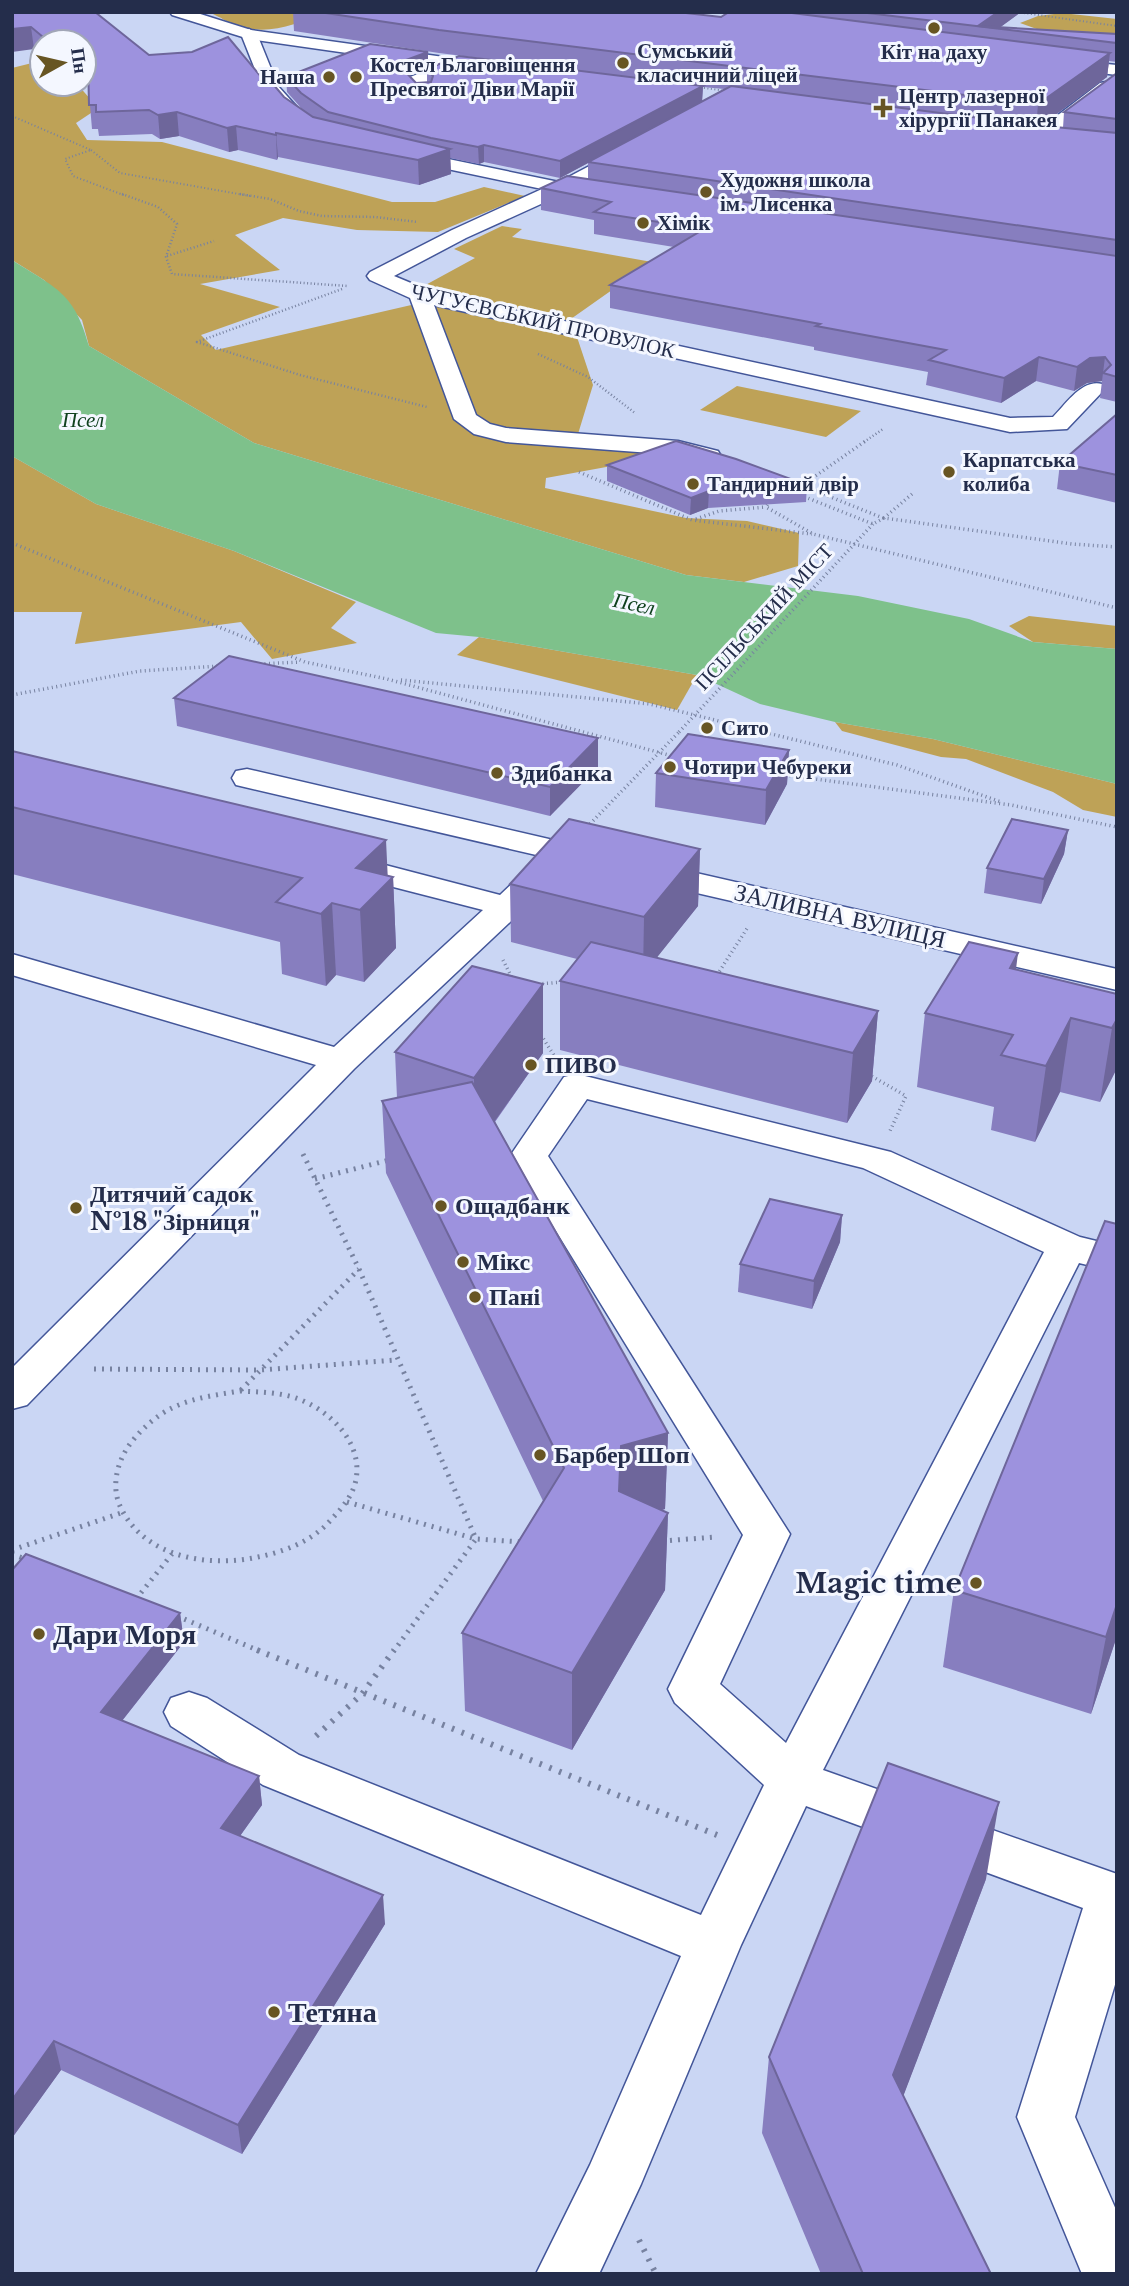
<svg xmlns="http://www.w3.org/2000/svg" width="1129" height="2286" font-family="'Libre Baskerville',serif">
	<rect width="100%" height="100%" fill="#cad6f4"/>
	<g fill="#bea257">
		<path d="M 208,12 L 325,12 C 294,26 261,38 228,22 C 221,18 216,15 208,12 Z"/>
		<polygon points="1062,13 1117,19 1117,38 1048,33 1020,23 1038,16"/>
		<polygon points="36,62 42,65 42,84 77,84 92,101 91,113 76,123 87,140 162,142 392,202 435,202 484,187 525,196 438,232 357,230 283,218 235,235 280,270 200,284 280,307 201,335 216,350 433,300 576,334 593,385 578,434 661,457 546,478 545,488 686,518 747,521 799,533 798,566 744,582 686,575 254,443 89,346 82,320 44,280 12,260 12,68"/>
		<polygon points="502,226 522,229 512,237 764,282 612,290 568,321 420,288 475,258 454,249"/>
		<polygon points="737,386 861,411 826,437 700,410"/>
		<polygon points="12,456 96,504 234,551 356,602 331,628 357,643 272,659 241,622 75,644 82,612 12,612"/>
		<polygon points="1029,616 1117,626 1117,649 1033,642 1009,626"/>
		<polygon points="479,637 697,675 677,710 457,655"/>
		<polygon points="835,722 933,739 1117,784 1117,817 1083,810 1053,792 966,759 941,757 842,731"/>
	</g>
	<path fill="#7ec18b" d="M 12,260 C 57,289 74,292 89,346 L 254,443 L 686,575 L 858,596 L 969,619 L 1033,642 L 1117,649 L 1117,784 L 933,739 L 835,722 L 760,704 L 697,675 L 479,637 L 436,633 L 234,551 L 96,504 L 12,456 Z"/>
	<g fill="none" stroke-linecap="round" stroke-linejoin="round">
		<g stroke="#435699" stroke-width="3">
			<g id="minor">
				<polygon points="249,29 257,34 278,86 304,115 307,119 304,123 292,123 262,87 241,34"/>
				<polygon points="456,59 462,61 464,64 462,67 423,84 431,92 429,96 417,96 403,83 405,79"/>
				<polygon points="1056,59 1117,65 1117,75 1050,67 1048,64 1050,61"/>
				<polygon points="1106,82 1112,83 1114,87 1112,91 1044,143 1032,143 1029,139 1032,135 1100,83"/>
				<path d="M 635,142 L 641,143 L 644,147 L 641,151 L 575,188 L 574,193 L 563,194 L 466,238 L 394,276 L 435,293 L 1010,418 L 1053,417 C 1066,404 1082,379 1102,384 L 1105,389 L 1067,429 L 1010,432 L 434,305 L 476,415 L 490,424 L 506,428 L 678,441 L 718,451 L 721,456 L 718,461 L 709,463 L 677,455 L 506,442 L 474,434 L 454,419 L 410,298 L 370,280 L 367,276 L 370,272 L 452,230 L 542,189 L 400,159 L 391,154 L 400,149 L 559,182 Z"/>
				<polygon points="247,769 605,852 609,859 605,866 593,869 564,862 566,866 562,873 354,1069 27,1405 12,1409 12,1368 316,1065 12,975 12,954 334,1047 483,910 331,871 327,864 331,857 343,854 500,895 538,859 545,857 236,785 232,778 236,771"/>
				<polygon points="648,862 1117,969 1117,990 636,879 632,872 636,865"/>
				<path d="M 577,1074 L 891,1152 L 1080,1237 L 1117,1246 L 1117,1272 L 1079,1263 L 823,1770 L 1117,1874 L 1117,1978 L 1075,2117 L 1117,2212 L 1117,2274 L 1082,2274 L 1017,2117 L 1083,1908 L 806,1806 L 741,1945 L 641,2184 L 599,2274 L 536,2274 L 590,2165 L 681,1956 L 263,1785 L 171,1726 L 164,1712 L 171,1698 L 189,1692 L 207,1698 L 299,1755 L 701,1915 L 764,1785 L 675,1703 L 668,1689 L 743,1535 L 510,1156 L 564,1077 ZM 587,1099 L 863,1168 L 1044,1252 L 786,1743 L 720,1684 L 790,1534 L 548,1156 Z"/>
			</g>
		</g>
		<g stroke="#435699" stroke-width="3">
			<polygon id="major" points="170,12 194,12 251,30 494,64 502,69 494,74 249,39 172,15"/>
		</g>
		<g stroke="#7782a0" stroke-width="2" stroke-dasharray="1 2.5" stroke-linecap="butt">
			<polyline points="1024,13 1117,26"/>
			<polyline points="697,87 727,91"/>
			<polyline points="12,116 91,150 65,159 73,176 126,196"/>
			<polyline points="91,150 120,173 250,196"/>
		</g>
		<g stroke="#7782a0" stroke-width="2.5" stroke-dasharray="1 2.5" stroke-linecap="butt">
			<polyline points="122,194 158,207 177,224 166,257 172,274 348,286"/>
			<polyline points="240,194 270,199 299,211 322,216 375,217 418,222"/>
			<polyline points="167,256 214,241"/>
			<polyline points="342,289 197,342 300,375 427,407"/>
			<polyline points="538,354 588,377 635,413"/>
			<polyline points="864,442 883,429"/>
		</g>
		<g stroke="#7782a0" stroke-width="3.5" stroke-dasharray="1 3.5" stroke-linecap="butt">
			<polyline points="579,472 692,520 812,534"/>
			<polyline points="801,486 867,440"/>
			<polyline points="803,486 883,518"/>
			<polyline points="912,494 884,518 1072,544 1117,547"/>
			<polyline points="800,495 873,524 884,518"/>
			<polyline points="770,501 766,507 813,534 1117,608"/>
			<polyline points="696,519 719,511 766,507"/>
			<polyline points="12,543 305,662 387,679 676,757"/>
			<polyline points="260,664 300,662"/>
			<polyline points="401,680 650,704 897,765 1001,802"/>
			<polyline points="12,695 140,671 220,666"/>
			<polyline points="785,775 1011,805 1117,827"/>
			<polyline points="590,824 679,732"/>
			<polyline points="503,960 513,980"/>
			<polyline points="717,975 748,927"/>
			<polyline points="538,984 564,982"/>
			<polyline points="541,1035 555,1057"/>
			<polyline points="868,1074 906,1096 890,1131"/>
		</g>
		<g stroke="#7782a0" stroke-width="5" stroke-dasharray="2 6" stroke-linecap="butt">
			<polyline points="303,1154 359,1269 476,1539 393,1652"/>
			<polyline points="315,1179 389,1160"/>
			<polyline points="94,1369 260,1370 396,1360"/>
			<polyline points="241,1390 359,1269"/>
			<path d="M 240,1391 C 258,1392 275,1392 293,1397 C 328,1408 366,1443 355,1484 C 350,1500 339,1511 328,1523 C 310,1542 283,1552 258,1557 C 207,1568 143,1557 120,1506 C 112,1488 116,1467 126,1450 C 136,1434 152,1419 168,1410 C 190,1398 216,1395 240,1391 Z"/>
			<polyline points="347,1502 476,1539 523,1542"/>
			<polyline points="662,1541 716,1537"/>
			<polyline points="12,1550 121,1513"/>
			<polyline points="12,1554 28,1560"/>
			<polyline points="136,1599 172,1554"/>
			<polyline points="177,1616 262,1652"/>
		</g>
		<g stroke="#7782a0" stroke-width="6" stroke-dasharray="2.5 8" stroke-linecap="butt">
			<polyline points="257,1650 717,1835"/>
			<polyline points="316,1736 362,1694 394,1650"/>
			<polyline points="639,2240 656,2274"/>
		</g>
		<use href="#minor" fill="#fff" fill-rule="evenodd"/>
		<use href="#major" fill="#fff" fill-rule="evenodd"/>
		<polyline stroke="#7782a0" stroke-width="3.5" stroke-dasharray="1 3.5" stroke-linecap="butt" points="679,732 873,524"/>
	</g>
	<g fill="#877ebf" fill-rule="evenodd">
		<path d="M 12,12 L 149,55 L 262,78 L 284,97 L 302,109 L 287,92 L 286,77 L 428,67 L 408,75 L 416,83 L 427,82 L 427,69 L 503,61 L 439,53 L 294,31 L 293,12 L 677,12 L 721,17 L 807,15 L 807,12 L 1021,12 L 1000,27 L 1117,34 L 1117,62 L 1109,61 L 1107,77 L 1040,126 L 1063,128 L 1064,112 L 1117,73 L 1117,402 L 1100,398 L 1102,381 L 1087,383 L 1074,391 L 1036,381 L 1001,403 L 926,385 L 928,372 L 814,350 L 814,347 L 610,308 L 610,285 L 674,247 L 594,234 L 594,220 L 541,210 L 541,188 L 588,179 L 588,163 L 560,178 L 484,162 L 479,164 L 450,158 L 451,174 L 419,185 L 278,157 L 277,160 L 238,150 L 229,152 L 179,136 L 160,139 L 152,134 L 99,136 L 98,129 L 92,129 L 88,82 L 84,79 L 84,42 L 42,42 L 42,56 L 34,49 ZM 703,87 L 724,89 L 702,101 Z"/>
		<polygon points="1117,414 1117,503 1057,489 1060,463"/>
		<polygon points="607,465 807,485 806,502 708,508 690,515 607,481"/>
		<polygon points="174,698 598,767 550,816 177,726"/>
		<polygon points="789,750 787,784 765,825 655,807 656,773"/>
		<polygon points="12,751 393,877 396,948 364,982 336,975 326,986 282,974 280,942 12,874"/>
		<polygon points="1068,830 1064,854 1041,904 984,893 987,868"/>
		<polygon points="700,849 698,906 656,958 878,1011 872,1081 847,1123 560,1050 560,981 577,959 511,942 510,884"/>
		<polygon points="1016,970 1117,994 1116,1070 1100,1102 1060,1092 1035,1142 991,1130 994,1107 917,1087 925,1013"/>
		<polygon points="543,984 543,1053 495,1122 668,1433 665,1509 661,1510 668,1513 665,1590 572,1750 465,1711 462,1633 543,1501 386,1173 382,1101 397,1098 395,1052"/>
		<polygon points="842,1215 840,1242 812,1309 738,1292 740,1264"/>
		<polygon points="12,1570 180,1613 184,1642 122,1721 259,1776 262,1805 240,1836 385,1924 242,2154 61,2070 12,2138"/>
		<polygon points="954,1590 1117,1636 1091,1714 943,1667"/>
		<polygon points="986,1879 903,2096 991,2274 821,2274 762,2133 769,2057"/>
	</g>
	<g fill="#6e669b">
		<polygon points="998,12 1021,12 998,29 978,27"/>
		<polygon points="31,27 34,49 12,52 12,29"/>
		<polygon points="428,52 428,67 404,77 400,66 403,61"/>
		<polygon points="1110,53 1107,77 1036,129 1038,104"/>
		<polygon points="703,86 702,102 560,178 560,161"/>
		<polygon points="177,112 179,136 160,139 158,115"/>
		<polygon points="236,126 238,150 229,152 227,128"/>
		<polygon points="276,133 278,157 277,160 276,135"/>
		<polygon points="484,145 484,162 479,164 478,147"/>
		<polygon points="450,149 451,174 419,185 418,160"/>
		<polygon points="1039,357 1036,381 1001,403 1004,378"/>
		<polygon points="1105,357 1102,381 1087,383 1074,391 1077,367 1090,358"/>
		<polygon points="709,491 708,508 690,515 691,498"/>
		<polygon points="598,738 598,767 550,816 550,787"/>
		<polygon points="789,750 787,784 765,825 766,790"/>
		<polygon points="1068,830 1064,854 1041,904 1044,879"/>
		<polygon points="386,840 388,882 393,877 396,948 364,982 360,910 356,868"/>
		<polygon points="700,849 698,906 643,975 644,917"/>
		<polygon points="332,903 336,975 326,986 321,914"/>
		<polygon points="1018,953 1009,1026 1010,968"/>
		<polygon points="543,984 543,1053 475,1149 474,1078"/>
		<polygon points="878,1011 872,1081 847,1123 853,1053"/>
		<polygon points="1071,1018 1060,1092 1035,1142 1046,1066"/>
		<polygon points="1117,1019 1116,1070 1100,1102 1112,1028"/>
		<polygon points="842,1215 840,1242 812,1309 814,1281"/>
		<polygon points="668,1433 665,1509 620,1522 619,1491 621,1446"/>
		<polygon points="668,1513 665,1590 572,1750 572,1673"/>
		<polygon points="1117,1604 1117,1636 1091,1714 1106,1637"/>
		<polygon points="180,1613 184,1642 106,1741 101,1712"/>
		<polygon points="259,1776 262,1805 225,1857 221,1828"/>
		<polygon points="999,1802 986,1879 882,2152 893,2075"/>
		<polygon points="383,1895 385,1924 242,2154 238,2125"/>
		<polygon points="54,2041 61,2070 12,2138 12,2100"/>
	</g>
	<g fill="#9d92de" stroke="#6e669b" stroke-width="2">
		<polygon points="12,12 95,12 149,55 192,52 228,37 262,78 267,77 284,97 313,117 450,149 418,160 276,133 276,135 236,126 227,128 177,112 158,115 149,110 96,112 96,105 89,105 88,60 84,58 84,42 53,42 43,37 31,27 12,29"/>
		<polygon points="319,12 677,12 721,17 729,12 784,12 1110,53 1038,104 439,30"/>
		<polygon points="859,12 998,12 978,26 1117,34 1117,43"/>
		<polygon points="370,44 428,52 403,61 400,66 416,83 431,82 433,76 427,69 459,56 703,86 560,161 484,145 478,147 431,138 328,112 301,93 286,77"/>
		<polygon points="1117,73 1117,119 1064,112"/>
		<polygon points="731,86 1034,125 1117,133 1117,240 588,162"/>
		<polygon points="567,176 1117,256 1117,377 1103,373 1111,365 1105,357 1090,358 1077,367 1039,357 1004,378 929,360 946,350 816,326 820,324 610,285 704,229 594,212 611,202 541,188"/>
		<polygon points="1117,414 1117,475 1060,463"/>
		<polygon points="676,441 736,459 807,485 709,491 691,498 607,465"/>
		<polygon points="229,656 598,738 550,787 174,698"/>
		<polygon points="688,734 789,750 766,790 656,773"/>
		<polygon points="12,751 386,840 356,868 393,877 360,910 332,903 321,914 276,902 302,878 12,807"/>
		<polygon points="569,819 700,849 644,917 510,884"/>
		<polygon points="1012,819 1068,830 1044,879 987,868"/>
		<polygon points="591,942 878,1011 853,1053 560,981"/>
		<polygon points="969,942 1018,953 1010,968 1117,994 1117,1019 1112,1028 1071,1018 1046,1066 1001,1055 1013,1035 925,1013"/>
		<polygon points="472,966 543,984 474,1078 395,1052"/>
		<polygon points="472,1082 668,1433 621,1446 619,1491 668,1513 572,1673 462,1633 564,1468 382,1101"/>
		<polygon points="770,1199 842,1215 814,1281 740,1264"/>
		<polygon points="1105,1221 1117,1224 1117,1604 1106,1637 954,1590"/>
		<polygon points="26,1554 180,1613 101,1712 259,1776 221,1828 383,1895 238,2125 54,2041 12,2100 12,1570"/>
		<polygon points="888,1763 999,1802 893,2075 991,2274 863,2274 769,2057"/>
	</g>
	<g fill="#675523" stroke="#f4f7ff" stroke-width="2.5">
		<circle cx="934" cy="28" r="7"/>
		<circle cx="623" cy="63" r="7"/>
		<circle cx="329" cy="77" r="7"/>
		<circle cx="356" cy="77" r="7"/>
		<path d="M879.5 97.5h7v7h7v7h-7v7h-7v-7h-7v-7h7z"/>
		<circle cx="706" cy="192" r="7"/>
		<circle cx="643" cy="223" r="7"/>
		<circle cx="949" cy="472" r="7"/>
		<circle cx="693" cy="484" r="7"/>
		<circle cx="707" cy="728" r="7"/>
		<circle cx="670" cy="767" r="7"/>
		<circle cx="497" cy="773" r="7"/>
		<circle cx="531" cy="1065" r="7"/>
		<circle cx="441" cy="1206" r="7"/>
		<circle cx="76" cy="1208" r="7"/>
		<circle cx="463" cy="1262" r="7"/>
		<circle cx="475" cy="1297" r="7"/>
		<circle cx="540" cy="1455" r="7"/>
		<circle cx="976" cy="1583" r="7"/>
		<circle cx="39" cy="1634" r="7"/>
		<circle cx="274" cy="2012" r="7"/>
	</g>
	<g text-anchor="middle" stroke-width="6" stroke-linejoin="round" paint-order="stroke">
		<g font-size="21" font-weight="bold" fill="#242d4b" stroke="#f4f7ff" text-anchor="start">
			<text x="637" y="58">Сумський<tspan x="637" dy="24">класичний ліцей</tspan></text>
			<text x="934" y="59" text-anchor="middle">Кіт на даху</text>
			<text x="370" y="72">Костел Благовіщення<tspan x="370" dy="24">Пресвятої Діви Марії</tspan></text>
			<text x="315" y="84" text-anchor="end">Наша</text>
			<text x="899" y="103">Центр лазерної<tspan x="899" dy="24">хірургії Панакея</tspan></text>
			<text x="720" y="187">Художня школа<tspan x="720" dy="24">ім. Лисенка</tspan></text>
			<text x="657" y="230">Хімік</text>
			<text x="963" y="467">Карпатська<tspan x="963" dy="24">колиба</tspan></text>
			<text x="707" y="491">Тандирний двір</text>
			<text x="721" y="735">Сито</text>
			<text x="684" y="774">Чотири Чебуреки</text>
		</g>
		<g font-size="21" fill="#242d4b" stroke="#f4f7ff">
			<text transform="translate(543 321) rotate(13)" y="7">ЧУГУЄВСЬКИЙ ПРОВУЛОК</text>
			<text transform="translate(764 617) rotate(-47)" y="7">ПСІЛЬСЬКИЙ МІСТ</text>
		</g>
		<g font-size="21" font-style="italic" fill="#0f411e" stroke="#f4f7ff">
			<text x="83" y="427">Псел</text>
			<text transform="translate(634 604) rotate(12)" y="7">Псел</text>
		</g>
		<g font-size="24" font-weight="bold" fill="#242d4b" stroke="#f4f7ff" text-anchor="start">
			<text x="511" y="781">Здибанка</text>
			<text x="545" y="1073">ПИВО</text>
			<text x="90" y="1202">Дитячий садок<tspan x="90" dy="28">№18 "Зірниця"</tspan></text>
			<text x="455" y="1214">Ощадбанк</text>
			<text x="477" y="1270">Мікс</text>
			<text x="489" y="1305">Пані</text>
			<text x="554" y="1463">Барбер Шоп</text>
		</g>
		<g font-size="24" fill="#242d4b" stroke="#f4f7ff">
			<text transform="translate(840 916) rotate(13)" y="8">ЗАЛИВНА ВУЛИЦЯ</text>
		</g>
		<g font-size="28" font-weight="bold" fill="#242d4b" stroke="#f4f7ff" text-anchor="start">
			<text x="962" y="1593" text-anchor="end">Magic time</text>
			<text x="53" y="1644">Дари Моря</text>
			<text x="288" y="2022">Тетяна</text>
		</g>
	</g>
	<rect width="1129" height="2286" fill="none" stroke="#242d4b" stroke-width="28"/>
	<g transform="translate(63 63) rotate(82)"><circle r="33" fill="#f4f7ff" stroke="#a1a6b7" stroke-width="2"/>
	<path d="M0-5L12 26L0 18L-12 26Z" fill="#675523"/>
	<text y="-10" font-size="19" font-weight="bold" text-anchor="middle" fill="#242d4b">Пн</text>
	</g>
</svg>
